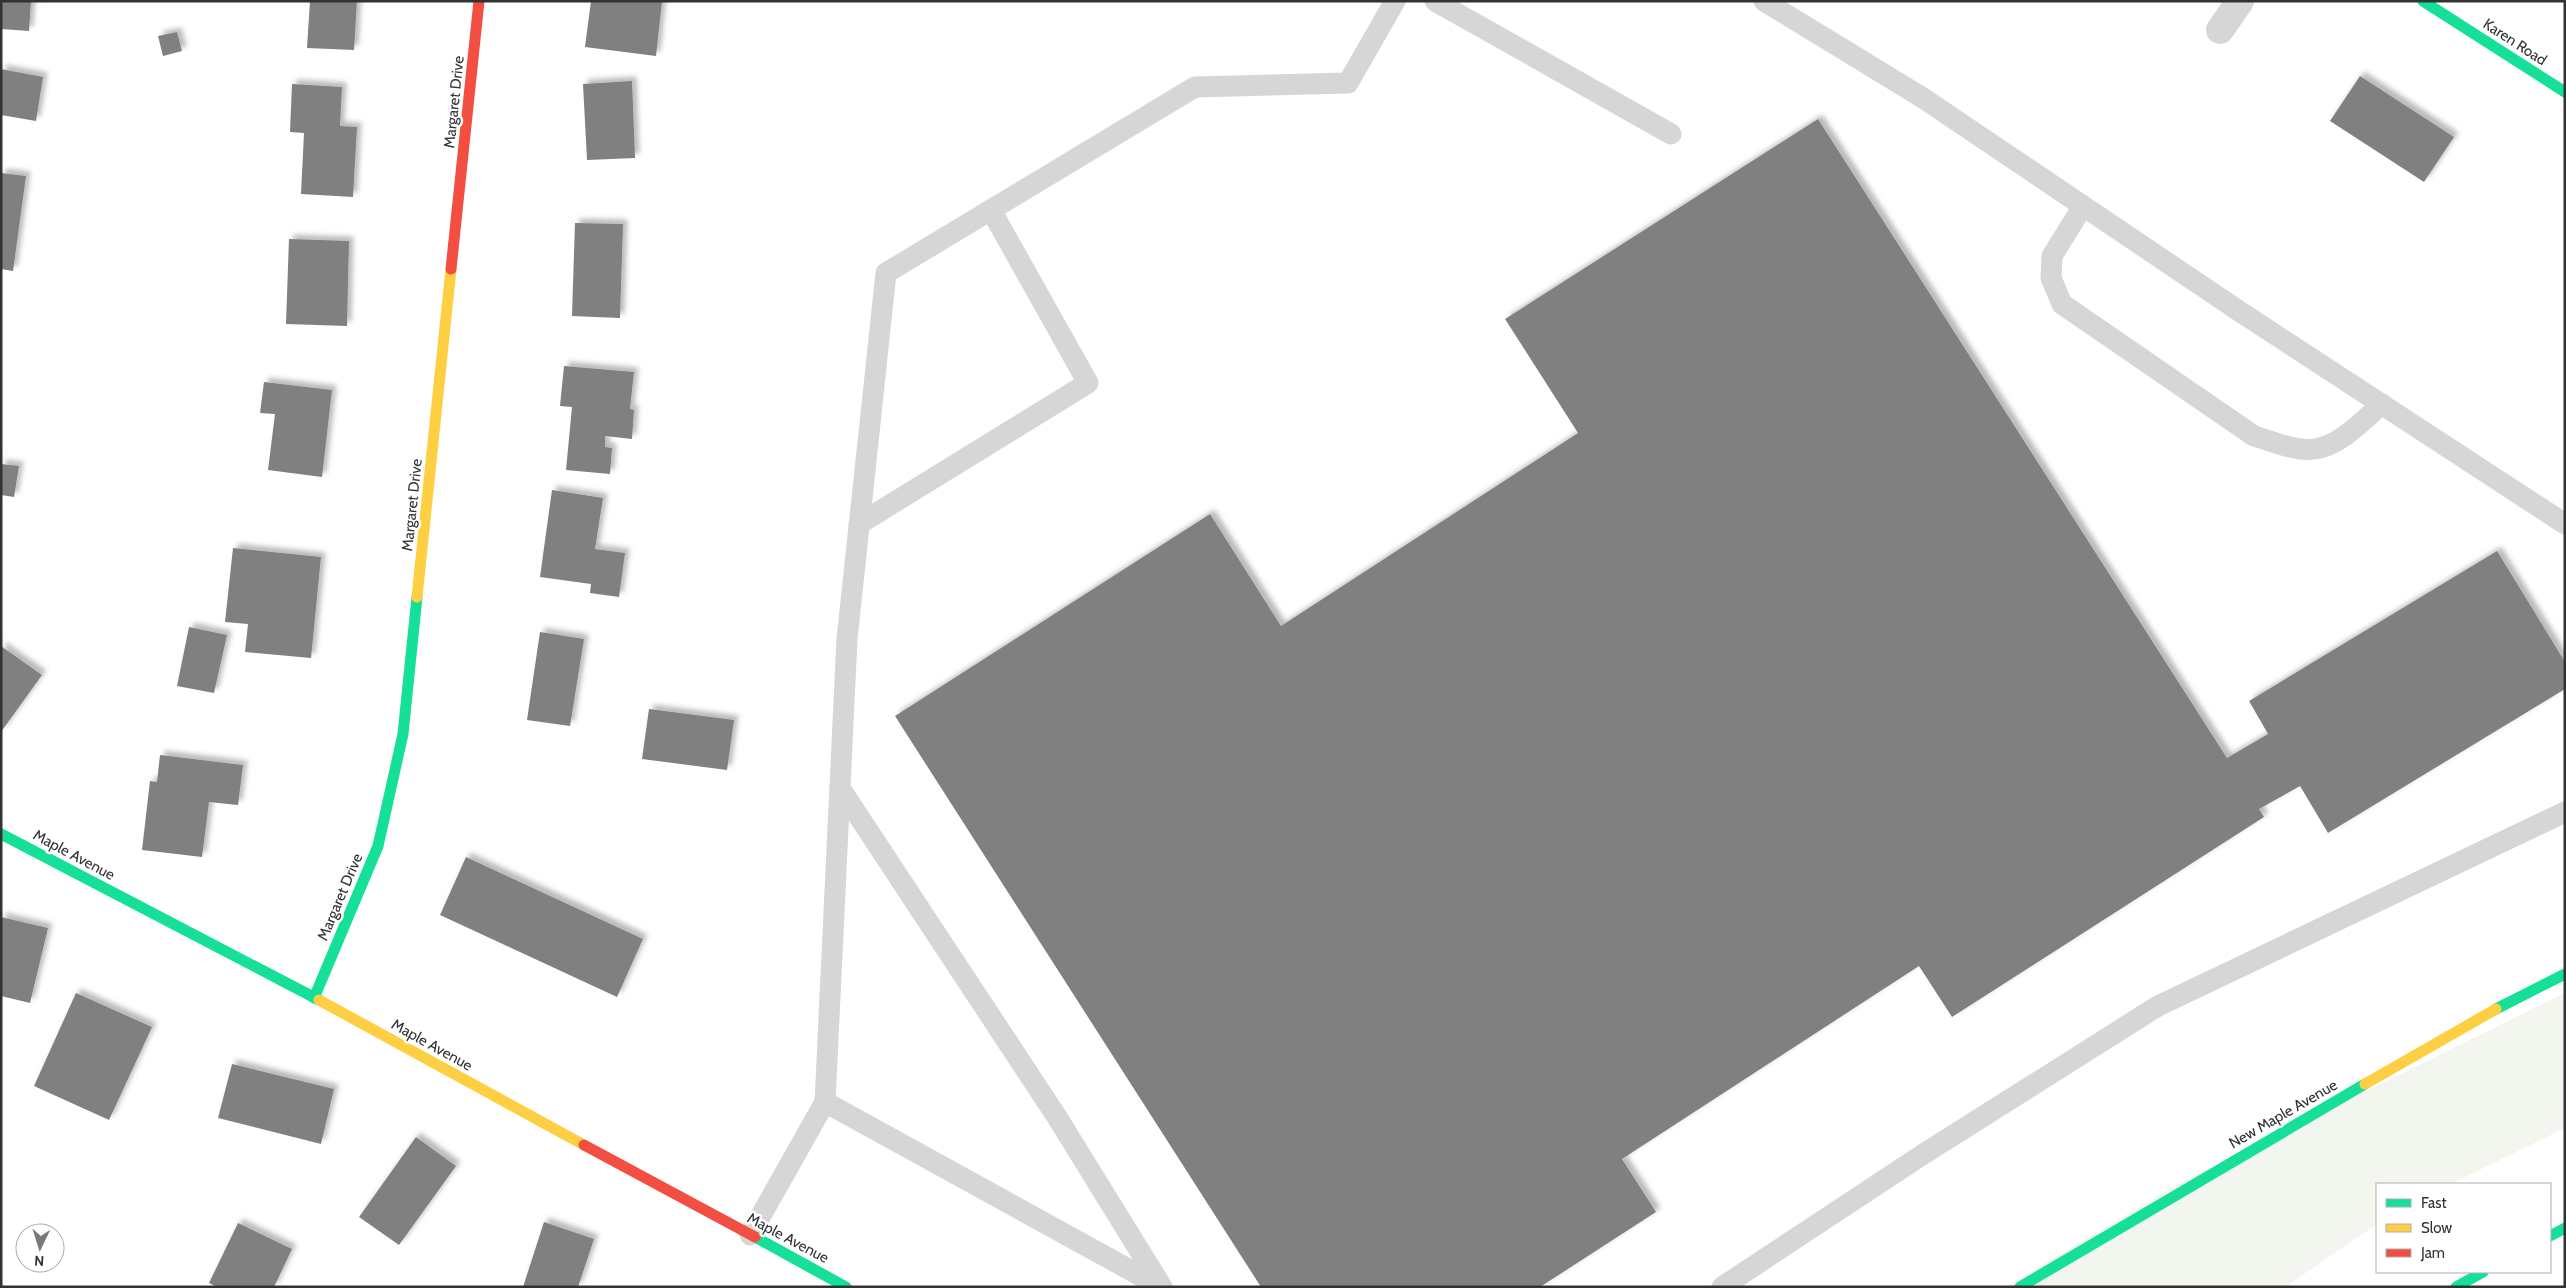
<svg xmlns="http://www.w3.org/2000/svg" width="2566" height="1288" font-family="Cabin,sans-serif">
	<defs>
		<filter id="shadow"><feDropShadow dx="4.5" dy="-4.5" stdDeviation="2.5" flood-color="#0004"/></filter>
	</defs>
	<rect width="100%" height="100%" fill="#fff"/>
	<polygon fill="#f2f6ee" points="2565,993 2565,1128 2451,1184 2377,1184 2377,1224 2285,1287 2006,1287 2180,1183"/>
	<g fill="#808080" filter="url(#shadow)">
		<polygon points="1,1 31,1 29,31 1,29"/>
		<polygon points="310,1 357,1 354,50 307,48"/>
		<polygon points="591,1 662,1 656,56 585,47"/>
		<polygon points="177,32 182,51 163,56 158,36"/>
		<polygon points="1,69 43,77 36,121 1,115"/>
		<polygon points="2360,76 2454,137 2424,182 2330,121"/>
		<polygon points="632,81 635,158 587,160 583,84"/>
		<polygon points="292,84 342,87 340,126 357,127 353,197 301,194 304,133 290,132"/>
		<polygon points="1818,119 2227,758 2268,734 2249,701 2497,551 2565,662 2565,689 2328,833 2300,786 2259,809 2264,817 1952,1017 1919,966 1622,1159 1656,1212 1540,1287 1261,1287 895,716 1210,514 1281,626 1578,433 1505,319"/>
		<polygon points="1,173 26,176 13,271 1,269"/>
		<polygon points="575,223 623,224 620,318 572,316"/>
		<polygon points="289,239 349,241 347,326 286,324"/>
		<polygon points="564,366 634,372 630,409 634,410 632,439 605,436 605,447 612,448 610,474 566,470 572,407 560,406"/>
		<polygon points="264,382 332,390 322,477 268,470 275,414 260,413"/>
		<polygon points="1,464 19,466 14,497 1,495"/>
		<polygon points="552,490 603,498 595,549 625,553 619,597 590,593 591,584 540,577"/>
		<polygon points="233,548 321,557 311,658 245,652 248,624 225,622"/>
		<polygon points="189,627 227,635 214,693 177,686"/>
		<polygon points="540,632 584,639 570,726 527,720"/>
		<polygon points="1,646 42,675 1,732"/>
		<polygon points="649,709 734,720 727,770 642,759"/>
		<polygon points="160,755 243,765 238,805 209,802 202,857 142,850 150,781 157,782"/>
		<polygon points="466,857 643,939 617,997 440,915"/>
		<polygon points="1,917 48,928 30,1003 1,996"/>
		<polygon points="76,993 152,1027 109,1120 34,1086"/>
		<polygon points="232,1064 334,1089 321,1144 218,1118"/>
		<polygon points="416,1137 456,1166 399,1245 359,1217"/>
		<polygon points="544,1222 594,1239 578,1287 523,1287"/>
		<polygon points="238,1223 292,1249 274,1287 217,1287 209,1283"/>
	</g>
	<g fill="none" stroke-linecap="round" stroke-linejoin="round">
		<g stroke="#d6d6d6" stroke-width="21">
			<polyline points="1435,1 1671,134"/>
			<polyline points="1764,1 1923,98 2239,311 2565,524"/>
			<path d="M 2083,206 L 2052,256 L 2051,278 L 2062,304 L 2254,436 C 2272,441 2296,452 2315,449 C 2341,445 2362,421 2382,404"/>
			<polyline points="859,524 1088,383 991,210"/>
			<polyline points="840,788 1057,1117 1162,1287"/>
			<polyline points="825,1102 847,639 886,273 1195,87 1348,83 1395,1"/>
			<polyline points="750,1235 825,1102 1161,1287"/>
			<polyline points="1722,1287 1922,1155 2158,1006 2565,812"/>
		</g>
		<polyline stroke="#d6d6d6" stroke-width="28" points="2220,30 2240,1"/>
		<g stroke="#16e098" stroke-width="11">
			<polyline points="2423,1 2565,92"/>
			<polyline points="1,834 319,1000"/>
			<polyline points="314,998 378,846 403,734 417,597"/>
			<polyline points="2496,1009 2565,974"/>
			<polyline points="2550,1236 2565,1228"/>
			<polyline points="755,1237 846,1287"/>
			<polyline points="2020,1287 2365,1084"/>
			<polyline points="2456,1287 2483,1272"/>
		</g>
		<g stroke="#ffcf43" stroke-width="11">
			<polyline points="417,597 451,269"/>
			<polyline points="319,1000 584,1145"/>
			<polyline points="2365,1084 2496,1009"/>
		</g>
		<g stroke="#f24e42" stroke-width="11">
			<polyline points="451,269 479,1"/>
			<polyline points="584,1145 755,1237"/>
		</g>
	</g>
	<g text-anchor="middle" stroke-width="5" stroke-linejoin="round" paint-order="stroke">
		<g font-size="15" fill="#323232" stroke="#fff">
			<text transform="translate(2515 42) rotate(33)" y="5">Karen Road</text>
			<text transform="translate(454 102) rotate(-84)" y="5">Margaret Drive</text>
			<text transform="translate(412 505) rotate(-84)" y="5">Margaret Drive</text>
			<text transform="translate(74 855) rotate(28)" y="5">Maple Avenue</text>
			<text transform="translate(340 897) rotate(-67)" y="5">Margaret Drive</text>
			<text transform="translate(432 1045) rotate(29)" y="5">Maple Avenue</text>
			<text transform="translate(2283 1114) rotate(-30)" y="5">New Maple Avenue</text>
			<text transform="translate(788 1238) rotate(28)" y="5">Maple Avenue</text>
		</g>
	</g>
	<rect width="2566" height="1288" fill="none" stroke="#323232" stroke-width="5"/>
	<rect x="2376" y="1183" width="175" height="90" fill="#ffffff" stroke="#adadad"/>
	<rect x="2386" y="1199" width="25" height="8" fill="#16e098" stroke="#adadad"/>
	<text x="2421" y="1208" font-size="15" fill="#323232">Fast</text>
	<rect x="2386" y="1224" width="25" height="8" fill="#ffcf43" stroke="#adadad"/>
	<text x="2421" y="1233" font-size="15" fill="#323232">Slow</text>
	<rect x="2386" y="1249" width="25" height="8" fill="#f24e42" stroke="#adadad"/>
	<text x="2421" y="1258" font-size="15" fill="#323232">Jam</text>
	<g transform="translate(40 1248) rotate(184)"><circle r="24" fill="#ffffff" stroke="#adadad"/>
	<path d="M0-4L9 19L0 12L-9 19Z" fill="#7a7a7a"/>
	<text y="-8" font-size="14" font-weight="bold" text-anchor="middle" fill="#323232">N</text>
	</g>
</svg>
